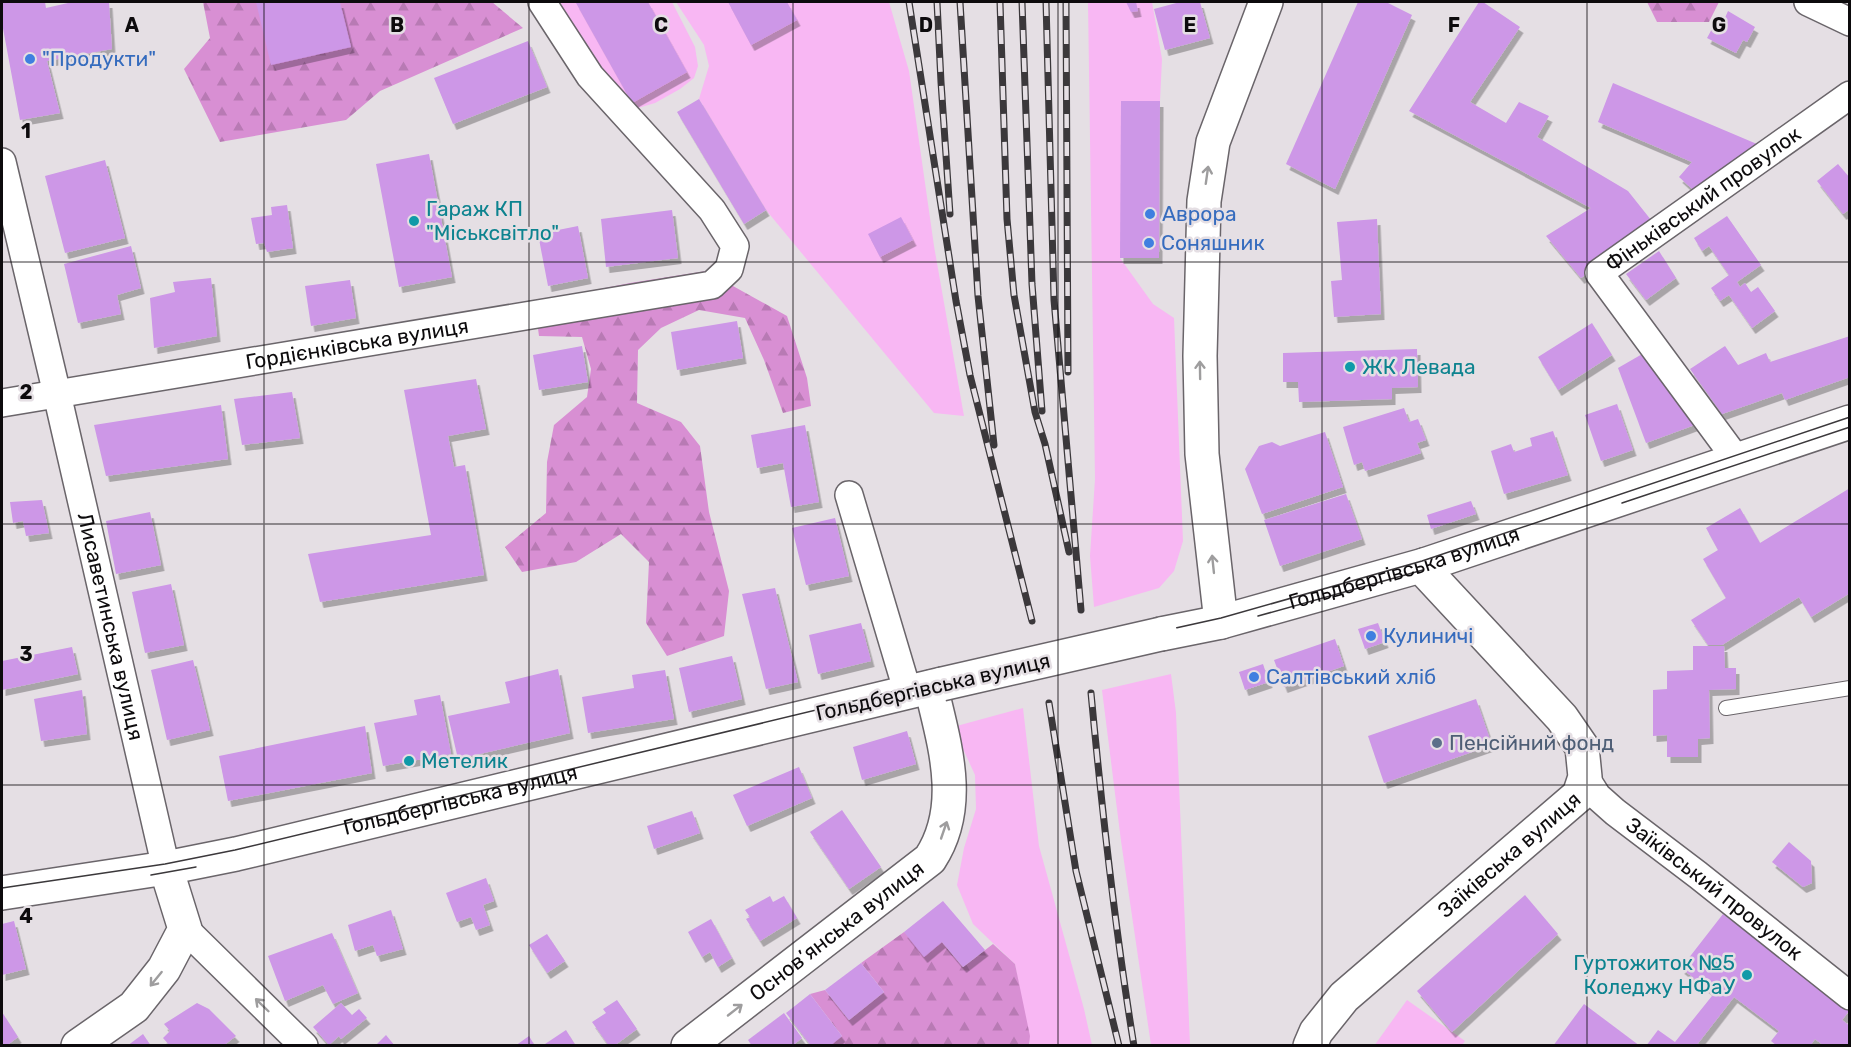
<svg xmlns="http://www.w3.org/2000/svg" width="1851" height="1047" font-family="Rubik,sans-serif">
	<defs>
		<pattern id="forest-firs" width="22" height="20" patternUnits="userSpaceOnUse" patternTransform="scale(1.5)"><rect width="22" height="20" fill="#d88fd3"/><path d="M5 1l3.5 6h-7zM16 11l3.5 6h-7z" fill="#b87ab4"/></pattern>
		<filter id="shadow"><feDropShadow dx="3.5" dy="6" stdDeviation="0" flood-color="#0004"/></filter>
	</defs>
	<rect width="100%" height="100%" fill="#e5dfe4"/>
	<g fill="#f8b7f3">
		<polygon points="560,2 672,2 695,47 698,66 694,78 680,89 655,103 638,108 628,105 590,56"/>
		<polygon points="676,2 889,2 909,71 934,246 964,416 934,413 766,210 699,99 709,66 704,45"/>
		<polygon points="1088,2 1152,2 1162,59 1160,101 1120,258 1153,304 1174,318 1183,541 1174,571 1159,588 1094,607 1090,556 1095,479"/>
		<polygon points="1171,674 1176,713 1190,1045 1151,1045 1121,841 1102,690"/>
		<polygon points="1023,708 1039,846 1084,1009 1092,1045 1030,1045 1015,964 973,924 957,885 964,848 976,809 975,775 953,727"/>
		<polygon points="1407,1000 1465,1041 1462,1045 1374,1046"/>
	</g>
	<g fill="url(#forest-firs)">
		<polygon points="203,2 492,2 523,28 380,91 346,120 220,142 184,69 210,38"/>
		<polygon points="1647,2 1719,2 1709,22 1657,22"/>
		<polygon points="706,271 787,316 807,378 811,406 783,413 764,360 745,318 699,310 661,328 638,350 637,403 681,422 700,446 709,512 729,591 724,636 667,656 646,623 649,562 621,534 576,562 522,572 505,547 546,513 547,462 554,425 587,397 591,369 582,337 539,336 536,314 544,300 630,283"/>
		<polygon points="904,932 942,942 963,967 993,944 1015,964 1030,1036 1029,1045 830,1045 842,1036 810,994 825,990 849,1020 884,992 861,963"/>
	</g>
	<g fill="#cd97e7" filter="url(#shadow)">
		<polygon points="2,2 45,2 46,8 68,3 68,2 109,2 112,49 47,61 60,113 20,120 2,23"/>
		<polygon points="256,2 340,2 351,47 271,65"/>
		<polygon points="580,2 648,2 687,72 632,103 576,3"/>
		<polygon points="728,2 787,2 797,20 751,45"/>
		<polygon points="1126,2 1136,2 1138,11 1131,12"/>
		<polygon points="1180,2 1200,2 1210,38 1165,50 1154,9"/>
		<polygon points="1358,2 1386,2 1412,15 1335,189 1286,164"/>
		<polygon points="1479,2 1483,2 1520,27 1470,102 1506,123 1519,102 1549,116 1537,137 1628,191 1655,225 1581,278 1546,236 1591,208 1409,111"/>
		<polygon points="1728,11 1755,27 1747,42 1743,40 1736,53 1707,38 1713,27 1720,29"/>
		<polygon points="528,41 547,87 453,124 434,78"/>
		<polygon points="1613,83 1764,147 1701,197 1679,177 1692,162 1598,122"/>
		<polygon points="699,99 766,210 744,224 677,112"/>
		<polygon points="1121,101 1160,101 1159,258 1120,258"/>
		<polygon points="429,154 452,277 399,287 376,164"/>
		<polygon points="105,160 125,238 65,253 45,176"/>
		<polygon points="1838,164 1850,178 1850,209 1843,214 1817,181"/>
		<polygon points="287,205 293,248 267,252 264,243 256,244 251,218 272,215 271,207"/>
		<polygon points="672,210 678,258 606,267 601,219"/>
		<polygon points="1727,216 1761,265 1737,282 1740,287 1745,283 1751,292 1758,287 1775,311 1752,328 1729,295 1720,301 1711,288 1729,275 1709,246 1702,251 1694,238"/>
		<polygon points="901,217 913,240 880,257 868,234"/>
		<polygon points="1377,219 1381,314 1334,317 1331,281 1342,280 1337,222"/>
		<polygon points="578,226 588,278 548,286 538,234"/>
		<polygon points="131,246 141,288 117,295 121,314 78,323 64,264"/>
		<polygon points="1659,251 1676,278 1646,300 1626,274"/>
		<polygon points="211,278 217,336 154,348 150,298 175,292 173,282"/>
		<polygon points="350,280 356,318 311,326 305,286"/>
		<polygon points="737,321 743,358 677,370 671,332"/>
		<polygon points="1592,323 1612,355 1558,390 1538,357"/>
		<polygon points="1850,336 1850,377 1785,400 1782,393 1722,414 1690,369 1725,346 1738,365 1766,353 1770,362"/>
		<polygon points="582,346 588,382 539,390 533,355"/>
		<polygon points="1417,349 1418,387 1392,388 1392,399 1299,402 1298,382 1283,382 1283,353"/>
		<polygon points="1644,353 1700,423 1646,443 1618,368"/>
		<polygon points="476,379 486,429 448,436 454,467 465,465 484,575 320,602 308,554 431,535 404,390"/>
		<polygon points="292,392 300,438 242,445 234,399"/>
		<polygon points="1617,404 1633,450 1601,461 1585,415"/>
		<polygon points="221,405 228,459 106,476 94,425"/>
		<polygon points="1404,408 1409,422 1418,419 1426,440 1417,443 1421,453 1365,471 1362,462 1354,465 1343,427"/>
		<polygon points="805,425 819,502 791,507 783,463 757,468 751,435"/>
		<polygon points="1553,431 1568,475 1504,494 1491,451 1511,444 1514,452 1532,446 1530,438"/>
		<polygon points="1325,432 1343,487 1262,514 1245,469 1259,446 1272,442 1280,446"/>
		<polygon points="1850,488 1850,593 1811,617 1799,597 1722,645 1708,645 1691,620 1726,598 1703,559 1718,550 1706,528 1740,508 1760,543"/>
		<polygon points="1346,494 1362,539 1280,566 1264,520"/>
		<polygon points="42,500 49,533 26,536 23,521 13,523 10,502"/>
		<polygon points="1471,501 1476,514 1431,529 1427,515"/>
		<polygon points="150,512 161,565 116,574 106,521"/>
		<polygon points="835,518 849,576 806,585 792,528"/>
		<polygon points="171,584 184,645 145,653 132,592"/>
		<polygon points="775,588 798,682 766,689 742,594"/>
		<polygon points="861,623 871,661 818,674 809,635"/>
		<polygon points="1378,623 1385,642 1365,649 1358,629"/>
		<polygon points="1335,639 1344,666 1284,687 1274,660"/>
		<polygon points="1693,646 1724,646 1725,668 1736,668 1736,689 1709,690 1710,738 1698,739 1698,757 1667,757 1667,735 1653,736 1653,690 1667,689 1667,671 1693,670"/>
		<polygon points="72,647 78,674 2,690 2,661"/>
		<polygon points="732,656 742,699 689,712 679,668"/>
		<polygon points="193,660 210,730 167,740 151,670"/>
		<polygon points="1263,664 1269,682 1245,690 1239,672"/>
		<polygon points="558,669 570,733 458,759 448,716 510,703 505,682"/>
		<polygon points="665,670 674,719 588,733 582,697 634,688 632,675"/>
		<polygon points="82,690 87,734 41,741 34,699"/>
		<polygon points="440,695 451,754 383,766 374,723 417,715 414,700"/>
		<polygon points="1476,699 1492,745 1384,783 1368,736"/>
		<polygon points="365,726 372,773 228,801 219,756"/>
		<polygon points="907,731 916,764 862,780 853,747"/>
		<polygon points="799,767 812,798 747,826 733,795"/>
		<polygon points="842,810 881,867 849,889 810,832"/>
		<polygon points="692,811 700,833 654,849 647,826"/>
		<polygon points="1789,842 1811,861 1812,883 1803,887 1772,862"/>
		<polygon points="486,878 494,901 483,905 490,925 476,930 471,917 457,922 446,893"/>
		<polygon points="1525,895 1558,934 1452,1032 1417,991"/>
		<polygon points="770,896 773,902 784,896 797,918 760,941 746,919 750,917 745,910"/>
		<polygon points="943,901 985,950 963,967 942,942 924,957 904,932"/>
		<polygon points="391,910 403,949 377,956 373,945 355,951 348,925"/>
		<polygon points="1723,914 1849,1011 1842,1020 1850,1026 1850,1046 1824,1046 1815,1039 1810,1046 1777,1046 1771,1041 1779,1031 1734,997 1696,1046 1646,1046 1658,1030 1675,1042 1720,986 1715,982 1709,990 1681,968"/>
		<polygon points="711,919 732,958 718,967 710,952 702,957 688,932"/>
		<polygon points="14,921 26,969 2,975 2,924"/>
		<polygon points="332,933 358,993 333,1004 323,985 285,1001 268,956"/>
		<polygon points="547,934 565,961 547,973 529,945"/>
		<polygon points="861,963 884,992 849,1020 825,990"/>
		<polygon points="810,994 842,1036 830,1046 811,1046 786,1013"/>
		<polygon points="617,1000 637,1029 614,1046 609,1046 592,1022 606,1013 603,1009"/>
		<polygon points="197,1003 209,1009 236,1036 223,1046 170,1046 163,1038 170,1031 164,1024"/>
		<polygon points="341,1003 352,1015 359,1009 367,1018 341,1039 339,1036 329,1045 313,1027"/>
		<polygon points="1584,1004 1640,1046 1553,1046"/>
		<polygon points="2,1012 18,1037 6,1046 2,1046"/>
		<polygon points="784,1013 802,1038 792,1046 752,1046 748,1040"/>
		<polygon points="566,1030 576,1046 542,1046"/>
		<polygon points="143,1034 151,1046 127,1046"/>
		<polygon points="386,1035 395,1046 375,1046"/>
		<polygon points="529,1036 535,1046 515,1046"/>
	</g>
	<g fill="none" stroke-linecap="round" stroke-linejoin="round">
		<g stroke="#6a656a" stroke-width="16">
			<polyline id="lane" points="1726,708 1850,688"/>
		</g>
		<g stroke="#6a656a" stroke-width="30">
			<g id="street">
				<polyline points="1808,2 1850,22"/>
				<path id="s1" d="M 2,162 L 57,394 L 166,868"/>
				<path id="s2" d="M 2,403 L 712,285 L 729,269 L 735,246 L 712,210 L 590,76 L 542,2"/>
				<path id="s3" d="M 1737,460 L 1599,273 L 1850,95"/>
				<polyline points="849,495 908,693"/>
				<path id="s4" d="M 1585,777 L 1597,796 L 1615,812 L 1698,875 L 1850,996"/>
				<polyline points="185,929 304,1046"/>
			</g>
		</g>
		<g stroke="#6a656a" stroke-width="36">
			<g id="secondary">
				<polyline points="1221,622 1202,454 1200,356 1204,201 1213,142 1266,2"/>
				<polyline points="78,1046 134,1007 164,969 185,929 166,868"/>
				<path id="s5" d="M 688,1046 L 930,859 C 965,806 944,743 931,687"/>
				<path id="s6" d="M 1310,1046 L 1316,1032 L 1344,997 L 1579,795 L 1585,777 L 1582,747 L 1562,718 L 1429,575 L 1424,565"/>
			</g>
		</g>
		<g stroke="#6a656a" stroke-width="36">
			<g id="primary">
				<path id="s7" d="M 1161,634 L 1221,622 L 1424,565 L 1850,422"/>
				<path id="s8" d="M 2,893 L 166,868 L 236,854 L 942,684"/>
			</g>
		</g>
		<use href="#lane" stroke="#fff" stroke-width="14"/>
		<use href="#street" stroke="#fff" stroke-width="27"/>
		<use href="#secondary" stroke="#fff" stroke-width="33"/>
		<use href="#primary" stroke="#fff" stroke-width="33"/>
		<g stroke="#3b383b" stroke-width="1.5">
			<polyline points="1622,503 1850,427"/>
			<polyline points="1258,616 1423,570"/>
			<polyline points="905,698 954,686"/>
			<polyline points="151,875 196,867"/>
			<polyline points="2,888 165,864 235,850 941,680 1221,618 1422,561 1850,417"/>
		</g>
		<g stroke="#3b383b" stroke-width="7">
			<g id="rail">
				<polyline points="909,2 956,301 970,375 1032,621"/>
				<polyline points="937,2 941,82 950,214"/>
				<polyline points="960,2 978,296 994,445"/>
				<polyline points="1000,2 1007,219 1014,295 1035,412 1045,444 1069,552"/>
				<polyline points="1022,2 1032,284 1042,411"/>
				<polyline points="1046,2 1054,300 1081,610"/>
				<polyline points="1066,2 1068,372"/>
				<path d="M 1091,693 C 1102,811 1115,929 1134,1046"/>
				<polyline points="1049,703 1076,871 1119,1046"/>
			</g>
		</g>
		<use href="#rail" stroke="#e5dfe4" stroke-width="4.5" stroke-dasharray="14" stroke-linecap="butt"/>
		<g stroke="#6a656a" stroke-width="36" stroke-linecap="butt">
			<polyline id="primary-bridge" points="942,684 1161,634"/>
		</g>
		<use href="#primary-bridge" stroke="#fff" stroke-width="33"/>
	</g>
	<defs><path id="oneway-shaft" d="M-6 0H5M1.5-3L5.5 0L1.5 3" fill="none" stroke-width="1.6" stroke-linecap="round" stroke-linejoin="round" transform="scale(1.5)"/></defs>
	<g stroke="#9e9d9e">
		<use href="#oneway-shaft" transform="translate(1207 175) rotate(-82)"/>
		<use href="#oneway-shaft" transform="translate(1200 370) rotate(-91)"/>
		<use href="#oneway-shaft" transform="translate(1213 564) rotate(-96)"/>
		<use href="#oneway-shaft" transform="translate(944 830) rotate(-71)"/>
		<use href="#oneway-shaft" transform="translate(156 979) rotate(129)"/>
		<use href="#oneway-shaft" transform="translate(262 1005) rotate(-136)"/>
		<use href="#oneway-shaft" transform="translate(735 1010) rotate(-38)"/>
	</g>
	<path fill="none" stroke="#0d0b0d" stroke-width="1.5" stroke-opacity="0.55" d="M 264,2 L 264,1046M 529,2 L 529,1046M 793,2 L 793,1046M 1058,2 L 1058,1046M 1322,2 L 1322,1046M 1587,2 L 1587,1046M 2,262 L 1850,262M 2,524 L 1850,524M 2,785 L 1850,785"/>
	<g fill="#3f7fe0" stroke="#e5dfe4" stroke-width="2">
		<circle cx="30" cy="59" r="6"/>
		<circle cx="1150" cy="214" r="6"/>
		<circle cx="1149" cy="243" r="6"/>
		<circle cx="1371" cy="636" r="6"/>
		<circle cx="1254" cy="677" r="6"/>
	</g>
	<g fill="#0f9aa8" stroke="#e5dfe4" stroke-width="2">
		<circle cx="414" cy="221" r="6"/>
		<circle cx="1350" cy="367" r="6"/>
		<circle cx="409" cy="761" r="6"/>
		<circle cx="1747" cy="975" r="6"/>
	</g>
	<circle fill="#5c6f8a" stroke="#e5dfe4" stroke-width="2" cx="1437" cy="743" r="6"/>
	<g text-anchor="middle" stroke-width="5" stroke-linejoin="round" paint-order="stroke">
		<g font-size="21" fill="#366cbe" stroke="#e5dfe4" text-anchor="start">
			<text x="42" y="66">"Продукти"</text>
			<text x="1162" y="221">Аврора</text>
			<text x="1161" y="250">Соняшник</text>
			<text x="1383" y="643">Кулиничі</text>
			<text x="1266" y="684">Салтівський хліб</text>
		</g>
		<g font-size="21" fill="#0d0b0d" stroke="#e5dfe4">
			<text dy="7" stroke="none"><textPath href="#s3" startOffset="360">Фіньківський провулок</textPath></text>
			<text dy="7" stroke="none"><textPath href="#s2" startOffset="360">Гордієнківська вулиця</textPath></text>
			<text dy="7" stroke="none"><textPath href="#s7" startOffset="252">Гольдбергівська вулиця</textPath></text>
			<text dy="7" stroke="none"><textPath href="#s1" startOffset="477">Лисаветинська вулиця</textPath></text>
			<text transform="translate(933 687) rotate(-13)" y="7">Гольдбергівська вулиця</text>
			<text dy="7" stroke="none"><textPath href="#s8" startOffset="468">Гольдбергівська вулиця</textPath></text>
			<text dy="7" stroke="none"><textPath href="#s6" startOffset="278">Заїківська вулиця</textPath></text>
			<text dy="7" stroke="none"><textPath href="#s4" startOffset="172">Заїківський провулок</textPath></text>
			<text dy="7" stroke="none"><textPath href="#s5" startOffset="188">Основ’янська вулиця</textPath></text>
		</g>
		<g font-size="21" fill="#0d838f" stroke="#e5dfe4" text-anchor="start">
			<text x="426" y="216">Гараж КП<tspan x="426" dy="24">"Міськсвітло"</tspan></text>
			<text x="1362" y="374">ЖК Левада</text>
			<text x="421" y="768">Метелик</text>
			<text x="1735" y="970" text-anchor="end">Гуртожиток №5<tspan x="1735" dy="24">Коледжу НФаУ</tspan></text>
		</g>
		<g font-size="21" fill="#4e5e75" stroke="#e5dfe4" text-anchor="start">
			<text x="1449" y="750">Пенсійний фонд</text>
		</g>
	</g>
	<g font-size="20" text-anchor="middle" font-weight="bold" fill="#0d0b0d" stroke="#e5dfe4" stroke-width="5" stroke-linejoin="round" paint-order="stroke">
		<text x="132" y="32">A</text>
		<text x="397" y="32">B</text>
		<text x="661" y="32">C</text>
		<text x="926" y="32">D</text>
		<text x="1190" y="32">E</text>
		<text x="1454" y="32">F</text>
		<text x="1719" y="32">G</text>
		<text x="26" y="138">1</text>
		<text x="26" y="399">2</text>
		<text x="26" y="661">3</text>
		<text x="26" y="923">4</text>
	</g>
	<rect width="1851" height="1047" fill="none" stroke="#0d0b0d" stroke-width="6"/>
</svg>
